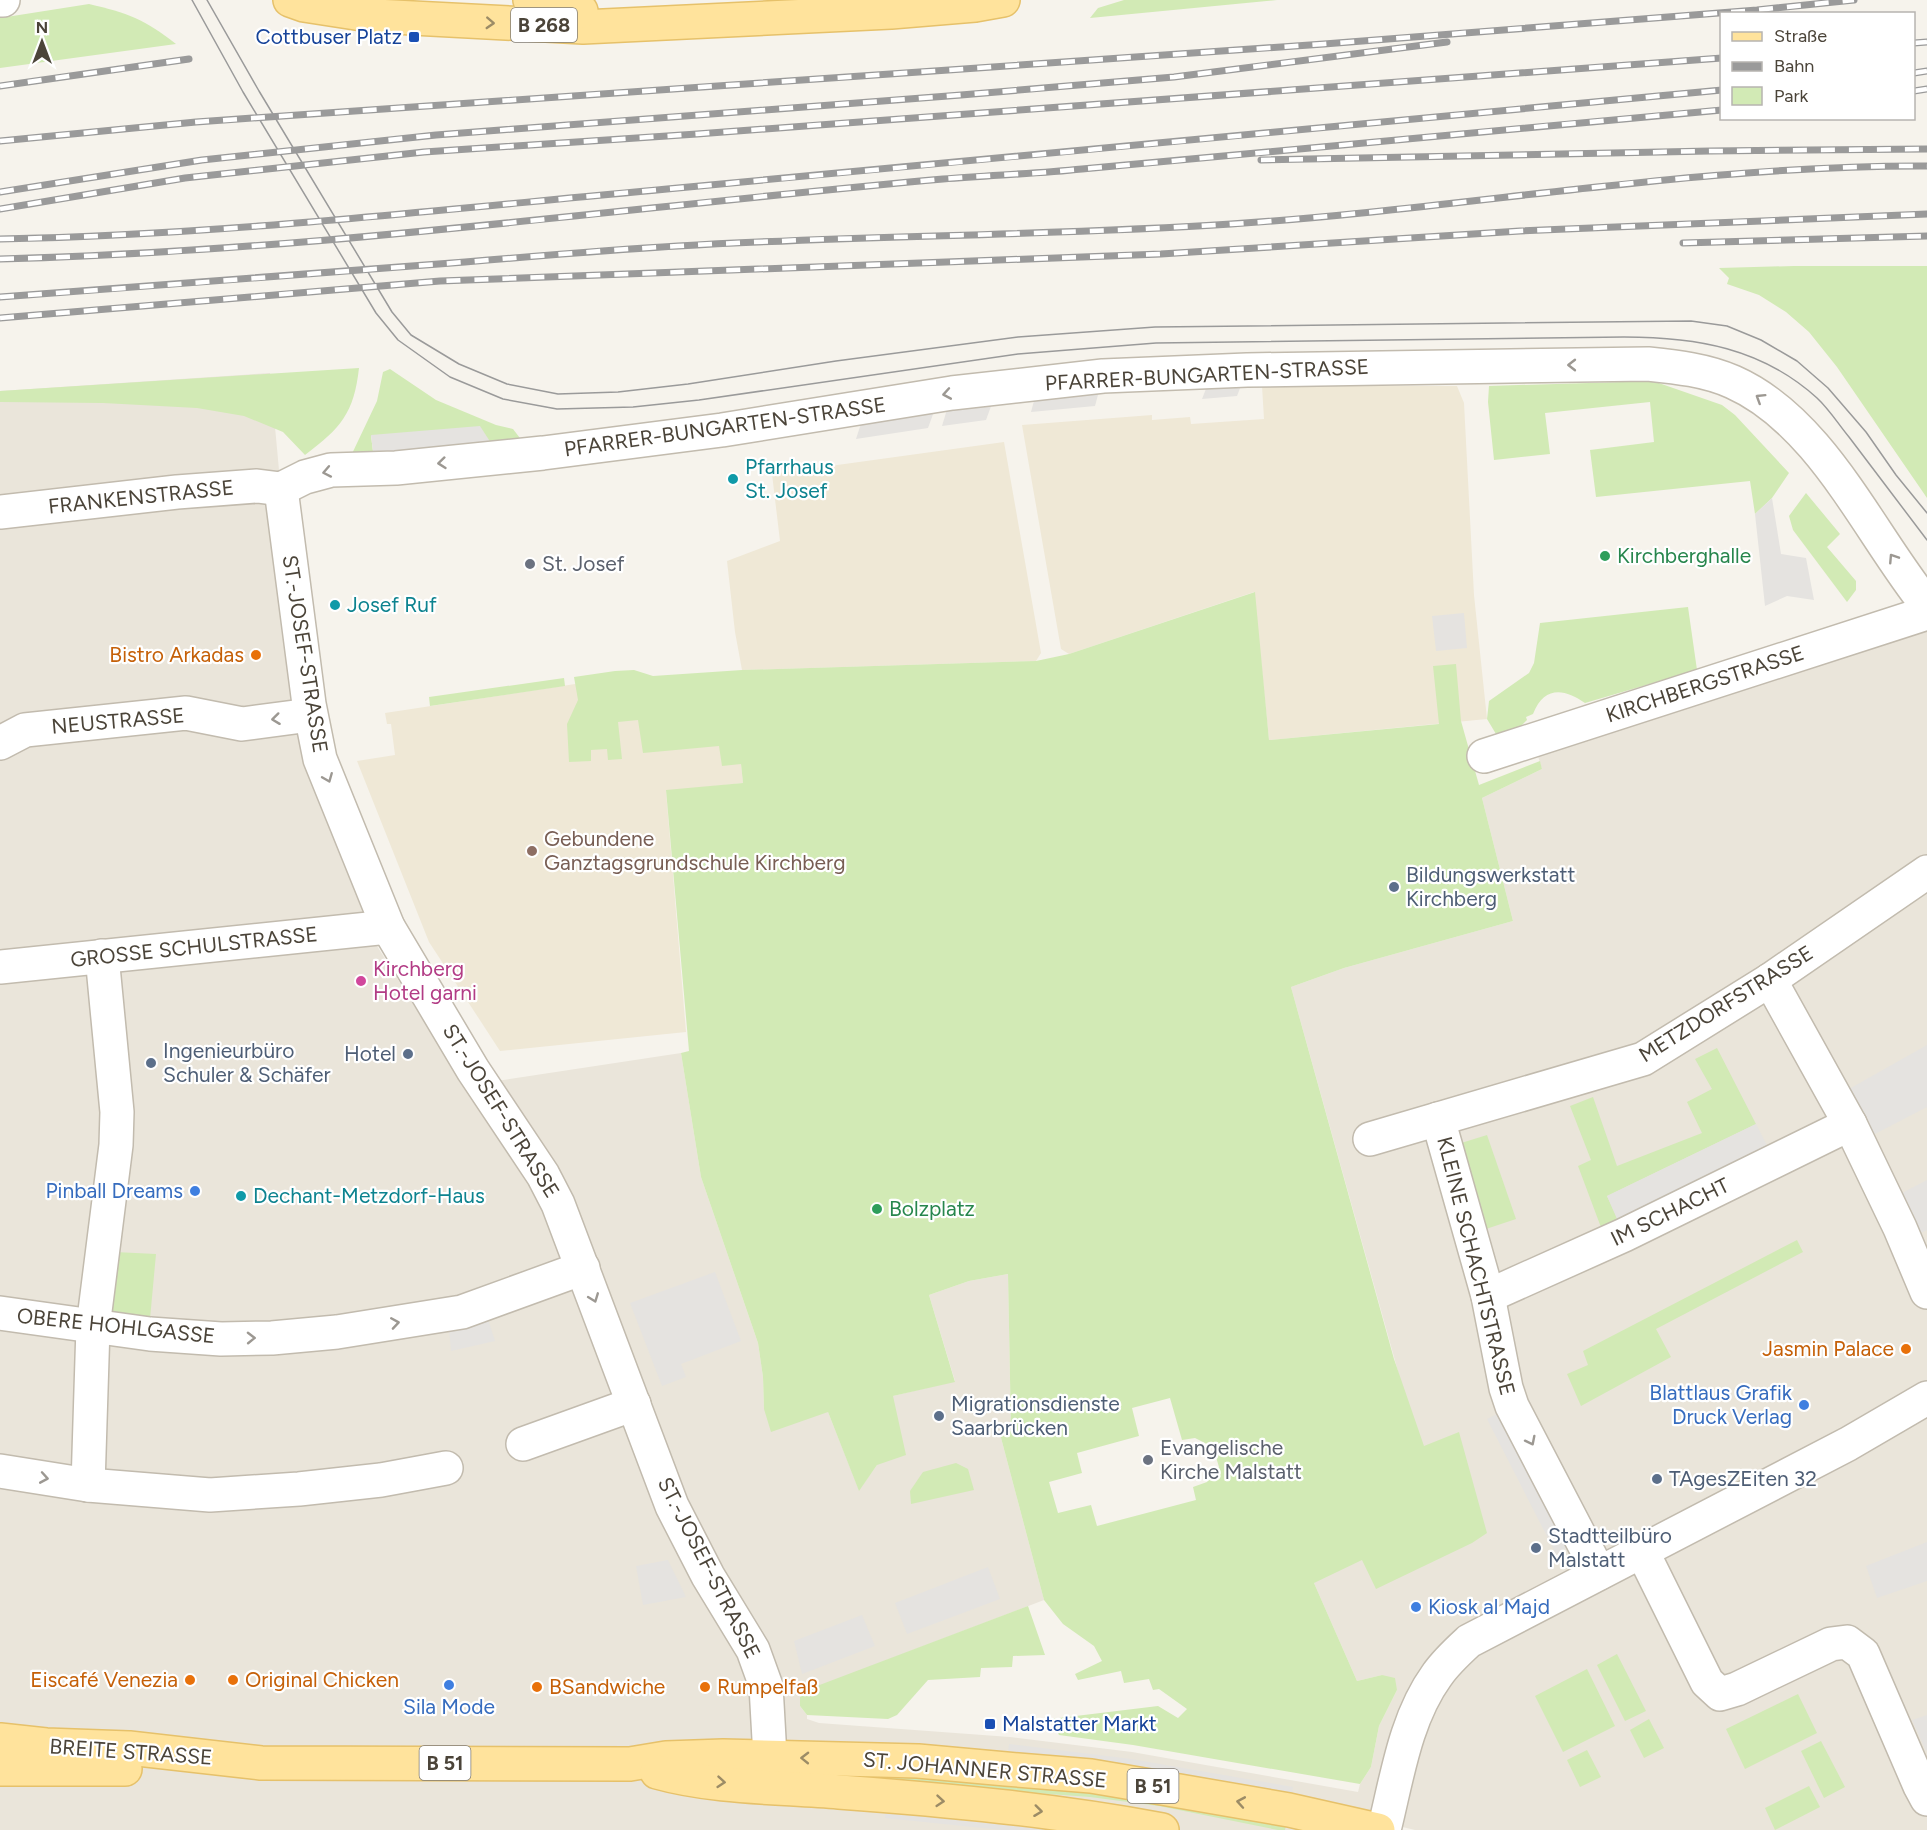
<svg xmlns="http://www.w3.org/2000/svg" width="1927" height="1830" font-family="Figtree,sans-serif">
	<rect width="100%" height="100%" fill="#f6f3ec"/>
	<polygon fill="#eae5da" points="270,373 306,761 374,941 464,1086 681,1053 701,1177 758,1343 763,1377 764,1409 828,1412 859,1490 877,1465 893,1396 955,1381 929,1295 969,1281 1008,1274 1011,1431 1000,1434 1044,1600 874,1665 800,1706 807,1715 807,1719 819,1723 1010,1737 1132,1752 1358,1792 1360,1784 1371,1767 1379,1726 1397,1690 1382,1675 1357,1681 1314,1583 1399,1375 1291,987 1344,968 1513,921 1482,798 1542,769 1537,753 1927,627 1927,1830 1415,1830 1361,1817 1356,1830 0,1830 0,391"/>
	<g fill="#efe8d6">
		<polygon points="1262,386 1457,386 1464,403 1474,595 1487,719 1269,740 1254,592 1069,654 1061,649 1022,425 1152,415 1152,420 1190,417 1191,424 1264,419"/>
		<polygon points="1004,442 1041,653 1036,661 742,670 735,632 727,561 780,541 772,474"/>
		<polygon points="575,684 719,746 741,764 743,783 666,791 686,1032 500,1051 429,942 357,761 395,755 391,724 387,724 385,713"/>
	</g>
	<g fill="#d2eab5" fill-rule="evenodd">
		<polygon points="1124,0 1277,0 1090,18 1098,8"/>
		<path d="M 89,4 C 128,13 144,19 176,44 L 0,68 L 0,18 Z"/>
		<polygon points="1794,266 1927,266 1927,498 1837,367 1809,332 1786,312 1759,295 1727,284 1729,278 1719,268"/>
		<path d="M 359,368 C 354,413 341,428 305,455 L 283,432 L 244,416 L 197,408 L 103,403 L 0,402 L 0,391 Z"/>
		<polygon points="390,369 436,400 496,425 513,429 526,446 371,436 374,459 349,460 377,401 383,372"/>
		<polygon points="1653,381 1722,405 1735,415 1789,473 1772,498 1755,514 1750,481 1596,497 1590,450 1654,442 1650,402 1545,413 1550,454 1494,460 1488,402 1489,386"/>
		<polygon points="1806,493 1840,534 1827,547 1856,581 1856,590 1847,602 1793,530 1789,516"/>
		<path d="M 1255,592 L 1269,740 L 1439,724 L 1433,666 L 1456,664 L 1461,721 L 1479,785 L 1540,761 L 1542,769 L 1482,798 L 1513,921 L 1344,968 L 1291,987 L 1394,1359 L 1424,1446 L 1459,1432 L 1487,1533 L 1472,1543 L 1376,1589 L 1362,1560 L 1314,1583 L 1357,1681 L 1382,1675 L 1395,1678 L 1397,1690 L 1379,1726 L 1371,1767 L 1360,1784 L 1133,1745 L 1059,1735 L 1051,1719 L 1158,1706 L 1178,1718 L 1187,1709 L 1159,1689 L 1153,1690 L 1149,1679 L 1124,1683 L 1121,1671 L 1078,1680 L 1075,1674 L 1102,1661 L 1094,1646 L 1063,1624 L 1044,1600 L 1000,1434 L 1011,1431 L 1008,1274 L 969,1281 L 929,1295 L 955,1382 L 893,1396 L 906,1455 L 877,1465 L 859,1491 L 828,1412 L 771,1432 L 764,1409 L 763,1377 L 758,1343 L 701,1177 L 681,1053 L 689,1051 L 666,790 L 743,783 L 741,764 L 722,766 L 719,746 L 643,753 L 638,720 L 618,722 L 622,759 L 608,760 L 607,749 L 591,750 L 591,761 L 569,762 L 567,724 L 578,700 L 574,677 L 615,671 L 634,670 L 653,676 L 742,670 L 1036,661 L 1069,654 ZM 1170,1398 L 1182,1440 L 1195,1438 L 1213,1447 L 1219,1467 L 1207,1482 L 1193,1487 L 1196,1500 L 1097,1526 L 1091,1505 L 1058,1513 L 1049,1482 L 1082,1473 L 1077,1453 L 1139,1436 L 1132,1408 Z"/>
		<path d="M 1688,607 L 1697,670 L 1585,703 C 1564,688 1544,686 1533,714 L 1526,717 L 1527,720 C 1515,732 1512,733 1496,734 L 1487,719 L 1489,701 L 1529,673 L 1534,663 L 1540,623 Z"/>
		<polygon points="564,678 565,686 430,706 429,697"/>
		<polygon points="1717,1048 1756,1124 1607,1196 1619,1222 1602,1230 1578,1166 1591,1160 1570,1106 1593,1097 1617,1166 1702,1133 1687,1102 1712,1089 1695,1059"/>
		<polygon points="1487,1135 1516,1219 1483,1230 1458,1144"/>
		<polygon points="1797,1240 1803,1252 1656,1329 1671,1357 1581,1406 1567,1374 1588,1365 1583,1351"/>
		<polygon points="115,1252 156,1254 150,1319 108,1315"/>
		<polygon points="956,1463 968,1469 974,1490 911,1504 910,1491 923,1472"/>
		<polygon points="1028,1606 1045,1655 1013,1656 1012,1667 981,1668 980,1677 928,1680 897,1715 888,1719 807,1715 800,1706 800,1697 809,1689"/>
		<polygon points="1617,1654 1646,1711 1625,1721 1597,1665"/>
		<polygon points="1587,1669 1615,1726 1563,1752 1535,1696"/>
		<polygon points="1798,1694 1817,1733 1745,1769 1726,1729"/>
		<polygon points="1649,1719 1664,1748 1644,1758 1630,1730"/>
		<polygon points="1821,1741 1845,1787 1824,1798 1801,1751"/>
		<polygon points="1587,1750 1601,1777 1580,1787 1567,1760"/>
		<polygon points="850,1767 995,1776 1287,1821 1285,1830 1278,1830 1159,1806 1090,1797 1035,1793 993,1793 849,1783"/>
		<polygon points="1809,1786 1820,1807 1775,1830 1765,1808"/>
	</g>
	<g fill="#e5e3e0">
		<polygon points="1247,370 1237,396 1202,399 1213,371"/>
		<polygon points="1103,376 1095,406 1031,412 1039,382"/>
		<polygon points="919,382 940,395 928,428 856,439 866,408 831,413 838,394"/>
		<polygon points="998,387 986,420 942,426 952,393"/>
		<polygon points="480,426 500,457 375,469 371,435"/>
		<polygon points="1772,498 1781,554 1806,558 1814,600 1787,596 1765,606 1755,514"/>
		<polygon points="1464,613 1467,648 1436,651 1432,616"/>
		<polygon points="1927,1045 1927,1107 1873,1135 1849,1089"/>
		<polygon points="1756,1124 1775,1161 1624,1235 1607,1196"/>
		<polygon points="1927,1180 1927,1230 1918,1234 1902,1193"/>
		<polygon points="715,1272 741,1341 681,1364 686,1377 662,1386 630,1303"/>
		<polygon points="488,1319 495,1341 451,1351 449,1329"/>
		<polygon points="1512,1406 1581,1539 1556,1554 1487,1419"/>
		<polygon points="1927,1542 1927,1581 1877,1598 1866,1566"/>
		<polygon points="668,1560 686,1597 643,1605 636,1566"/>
		<polygon points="988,1567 1000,1599 907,1634 895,1603"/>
		<polygon points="862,1615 875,1646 802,1674 794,1641"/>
		<polygon points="1927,1715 1927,1750 1926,1751 1912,1720"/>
		<polygon points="1009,1744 1131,1759 1293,1787 1289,1810 1006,1769"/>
		<polygon points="887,1796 1081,1830 1002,1830 885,1818"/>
	</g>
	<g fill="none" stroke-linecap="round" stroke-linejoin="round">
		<g stroke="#c2bbae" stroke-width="36">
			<g id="street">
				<polyline points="0,0 3,0"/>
				<path d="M 281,489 L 305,477 L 331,470 L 396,468 L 543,453 L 722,430 L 952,393 L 1103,376 L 1247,370 L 1648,364 C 1677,367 1706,370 1733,382 C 1821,421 1869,533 1927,605"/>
				<polyline points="281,489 309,704 320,759 388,927 473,1070 543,1175 558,1204 672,1506 708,1576 753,1650 766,1686 770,1757"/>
				<polyline points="0,512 177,492 257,486 281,489"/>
				<polyline points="0,743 25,730 186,713 242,724 310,715"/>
				<polyline points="1484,756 1927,613"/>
				<polyline points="0,967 388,927"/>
				<polyline points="1770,980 1850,1124 1900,1228 1927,1292"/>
				<polyline points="1438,1119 1488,1296 1506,1388 1512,1406 1599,1573"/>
				<polyline points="1370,1139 1643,1059 1770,980 1927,872"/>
				<polyline points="1488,1296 1624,1235 1850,1124"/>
				<polyline points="0,1313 150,1334 221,1339 272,1338 337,1332 462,1312 583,1268"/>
				<polyline points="523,1444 634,1404"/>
				<polyline points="0,1471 88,1485 210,1495 299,1489 381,1480 446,1468"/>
				<polyline points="88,1485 93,1327 116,1145 117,1112 102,956"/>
				<polyline points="1642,1551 1707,1682 1720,1694 1737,1689 1831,1644 1847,1642 1863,1654 1920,1786 1927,1799"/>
				<path d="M 1384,1830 C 1397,1778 1405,1719 1437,1675 C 1446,1662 1457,1652 1469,1641 L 1848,1444 L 1927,1398"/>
			</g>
		</g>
		<g stroke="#e6c16a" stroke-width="36">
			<g id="primary">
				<polyline points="290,0 304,5 375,16 583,27 891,12 975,5 1003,0"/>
				<polyline points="530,0 581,11"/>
				<polyline points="0,1740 46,1745 129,1748 261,1763 630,1764 666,1758 723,1756 918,1761 1006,1769 1091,1776 1162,1788 1289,1810 1378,1830"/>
				<polyline points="0,1769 125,1769"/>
				<path d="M 657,1772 C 714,1788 780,1787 839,1792 C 947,1800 1055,1810 1162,1830"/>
			</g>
		</g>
		<use href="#street" stroke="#fff" stroke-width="33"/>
		<use href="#primary" stroke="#ffe39c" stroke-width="33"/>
		<g stroke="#9a9a9a" stroke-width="1.5">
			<path d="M 192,0 L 243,92 L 376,313 L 398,340 L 450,377 L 503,399 L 557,409 L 633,407 L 699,400 L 1018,354 L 1156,343 L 1624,337 C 1696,337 1762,348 1817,398 C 1829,409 1839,425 1849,437 C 1875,471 1901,506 1927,540"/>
			<polyline points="207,0 259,91 392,312 411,335 459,364 507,384 558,394 618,392 688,384 836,361 1018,337 1155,327 1691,321 1727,326 1761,340 1797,361 1828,388 1866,432 1896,475 1927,513"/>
		</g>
		<g stroke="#9a9a9a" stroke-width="7">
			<g id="rail">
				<polyline points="1914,43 1927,42"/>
				<polyline points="1914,73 1927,71"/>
				<polyline points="0,86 189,59"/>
				<polyline points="1914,91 1927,89"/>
				<polyline points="0,141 196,122 1324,44 1757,10 1854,0"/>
				<polyline points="1261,160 1710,151 1927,149"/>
				<polyline points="0,192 202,160 436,135 961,95 1174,77 1447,42"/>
				<polyline points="0,209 185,178 424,152 697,134 1722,58"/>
				<path d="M 0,239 C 223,235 445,209 667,189 C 1018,157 1370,123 1722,90"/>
				<polyline points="1683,243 1927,236"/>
				<path d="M 0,259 C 316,251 629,207 943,179 C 989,175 1035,174 1082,169 C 1295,150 1508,129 1722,110"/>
				<path d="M 0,297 C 155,286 310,274 465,262 C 536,256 607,250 678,246 C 862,235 1047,236 1231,224 C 1463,209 1693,165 1927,166"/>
				<polyline points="0,318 440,281 1161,254 1520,231 1927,214"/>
			</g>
		</g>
		<use href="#rail" stroke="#fff" stroke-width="4.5" stroke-dasharray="14" stroke-linecap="butt"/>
	</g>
	<defs><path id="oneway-chevron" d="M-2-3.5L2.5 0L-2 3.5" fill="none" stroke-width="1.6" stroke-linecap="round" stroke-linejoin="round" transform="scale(1.5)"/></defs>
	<g stroke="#9c8c66">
		<use href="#oneway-chevron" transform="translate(490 23) rotate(3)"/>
		<use href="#oneway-chevron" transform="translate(805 1758) rotate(-179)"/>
		<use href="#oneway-chevron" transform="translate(721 1782) rotate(5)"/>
		<use href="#oneway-chevron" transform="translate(940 1801) rotate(5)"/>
		<use href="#oneway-chevron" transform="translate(1241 1802) rotate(-170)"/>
		<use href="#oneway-chevron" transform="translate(1038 1811) rotate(7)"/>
	</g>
	<g stroke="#9c9892">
		<use href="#oneway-chevron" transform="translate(1572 365) rotate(180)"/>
		<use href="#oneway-chevron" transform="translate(947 394) rotate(170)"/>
		<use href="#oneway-chevron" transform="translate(1760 398) rotate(-148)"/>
		<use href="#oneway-chevron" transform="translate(442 463) rotate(174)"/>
		<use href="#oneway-chevron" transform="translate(327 472) rotate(169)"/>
		<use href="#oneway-chevron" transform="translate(1893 558) rotate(-123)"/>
		<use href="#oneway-chevron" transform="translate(276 719) rotate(173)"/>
		<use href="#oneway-chevron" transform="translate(328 778) rotate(68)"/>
		<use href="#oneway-chevron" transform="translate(594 1298) rotate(69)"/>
		<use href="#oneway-chevron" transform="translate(395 1323) rotate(-9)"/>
		<use href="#oneway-chevron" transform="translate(251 1338) rotate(-1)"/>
		<use href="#oneway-chevron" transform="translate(1531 1441) rotate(63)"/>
		<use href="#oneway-chevron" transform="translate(44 1478) rotate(10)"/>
	</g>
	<g fill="#1a4fb4" stroke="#fff" stroke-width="2">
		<rect x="408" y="31" width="12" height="12" rx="3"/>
		<rect x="984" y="1718" width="12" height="12" rx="3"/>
	</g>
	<g fill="#0f9aa8" stroke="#fff" stroke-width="2">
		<circle cx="733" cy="479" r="6"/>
		<circle cx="335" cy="605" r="6"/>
		<circle cx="241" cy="1196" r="6"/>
	</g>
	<g fill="#2e9e5b" stroke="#fff" stroke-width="2">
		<circle cx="1605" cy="556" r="6"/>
		<circle cx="877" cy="1209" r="6"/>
	</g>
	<g fill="#6b7280" stroke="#fff" stroke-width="2">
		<circle cx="530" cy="564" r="6"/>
		<circle cx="1148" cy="1460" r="6"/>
	</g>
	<g fill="#e8710a" stroke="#fff" stroke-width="2">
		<circle cx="256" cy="655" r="6"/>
		<circle cx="1906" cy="1349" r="6"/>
		<circle cx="190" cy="1680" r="6"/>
		<circle cx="233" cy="1680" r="6"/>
		<circle cx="537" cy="1687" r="6"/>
		<circle cx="705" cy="1687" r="6"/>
	</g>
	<circle fill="#8d6e63" stroke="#fff" stroke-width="2" cx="532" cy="851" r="6"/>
	<g fill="#5c6f8a" stroke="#fff" stroke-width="2">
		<circle cx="1394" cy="887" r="6"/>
		<circle cx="408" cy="1054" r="6"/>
		<circle cx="151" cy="1063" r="6"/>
		<circle cx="939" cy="1416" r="6"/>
		<circle cx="1657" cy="1479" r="6"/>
		<circle cx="1536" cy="1548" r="6"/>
	</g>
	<circle fill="#d1479c" stroke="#fff" stroke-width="2" cx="361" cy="981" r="6"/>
	<g fill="#3f7fe0" stroke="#fff" stroke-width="2">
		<circle cx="195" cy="1191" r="6"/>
		<circle cx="1804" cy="1405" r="6"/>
		<circle cx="1416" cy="1607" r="6"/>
		<circle cx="449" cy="1685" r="6"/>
	</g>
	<g text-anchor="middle" stroke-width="4.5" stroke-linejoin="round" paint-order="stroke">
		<g fill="#fff" stroke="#817c74" stroke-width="1.5">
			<rect x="511" y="8" width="66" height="34" rx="4.5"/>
			<rect x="419.5" y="1746" width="51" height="34" rx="4.5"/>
			<rect x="1127.5" y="1769" width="51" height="34" rx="4.5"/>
		</g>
		<g font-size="20" font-weight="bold" fill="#4b4439">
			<text x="544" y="32">B 268</text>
			<text x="445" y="1770">B 51</text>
			<text x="1153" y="1793">B 51</text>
		</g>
		<g font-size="21" fill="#164399" stroke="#fff" text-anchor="end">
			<text x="402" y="44">Cottbuser Platz</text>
			<text x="1002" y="1731" text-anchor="start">Malstatter Markt</text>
		</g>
		<g font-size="21" fill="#4b4439" stroke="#fff">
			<text transform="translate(1207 375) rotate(-3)" y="7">PFARRER-BUNGARTEN-STRASSE</text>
			<text transform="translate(725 427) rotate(-8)" y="7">PFARRER-BUNGARTEN-STRASSE</text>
			<text transform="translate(141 497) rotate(-6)" y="7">FRANKENSTRASSE</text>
			<text transform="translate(305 654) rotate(81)" y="7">ST.-JOSEF-STRASSE</text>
			<text transform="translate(1705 684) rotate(-18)" y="7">KIRCHBERGSTRASSE</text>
			<text transform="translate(118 721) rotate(-5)" y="7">NEUSTRASSE</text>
			<text transform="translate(194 947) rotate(-6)" y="7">GROSSE SCHULSTRASSE</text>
			<text transform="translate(1726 1004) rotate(-32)" y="7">METZDORFSTRASSE</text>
			<text transform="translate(501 1111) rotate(58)" y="7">ST.-JOSEF-STRASSE</text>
			<text transform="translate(1670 1212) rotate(-26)" y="7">IM SCHACHT</text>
			<text transform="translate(1476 1266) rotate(76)" y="7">KLEINE SCHACHTSTRASSE</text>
			<text transform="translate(116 1326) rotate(6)" y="7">OBERE HOHLGASSE</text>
			<text transform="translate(709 1568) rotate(63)" y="7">ST.-JOSEF-STRASSE</text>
			<text transform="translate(131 1752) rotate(4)" y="7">BREITE STRASSE</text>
			<text transform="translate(985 1770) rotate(5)" y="7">ST. JOHANNER STRASSE</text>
		</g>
		<g font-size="21" fill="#0d838f" stroke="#fff" text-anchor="start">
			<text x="745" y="474">Pfarrhaus<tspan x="745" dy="24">St. Josef</tspan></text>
			<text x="347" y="612">Josef Ruf</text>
			<text x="253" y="1203">Dechant-Metzdorf-Haus</text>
		</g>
		<g font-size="21" fill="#27864d" stroke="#fff" text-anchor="start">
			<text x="1617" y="563">Kirchberghalle</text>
			<text x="889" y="1216">Bolzplatz</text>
		</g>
		<g font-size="21" fill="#5b616d" stroke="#fff" text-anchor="start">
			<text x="542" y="571">St. Josef</text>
			<text x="1160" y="1455">Evangelische<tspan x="1160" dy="24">Kirche Malstatt</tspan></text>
		</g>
		<g font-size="21" fill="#c56008" stroke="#fff" text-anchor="end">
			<text x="244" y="662">Bistro Arkadas</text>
			<text x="1894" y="1356">Jasmin Palace</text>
			<text x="178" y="1687">Eiscafé Venezia</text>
			<text x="245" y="1687" text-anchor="start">Original Chicken</text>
			<text x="549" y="1694" text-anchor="start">BSandwiche</text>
			<text x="717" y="1694" text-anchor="start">Rumpelfaß</text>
		</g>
		<g font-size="21" fill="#785e54" stroke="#fff" text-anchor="start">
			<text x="544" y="846">Gebundene<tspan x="544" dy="24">Ganztagsgrundschule Kirchberg</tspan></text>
		</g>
		<g font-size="21" fill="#4e5e75" stroke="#fff" text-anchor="start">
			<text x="1406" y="882">Bildungswerkstatt<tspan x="1406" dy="24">Kirchberg</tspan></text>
			<text x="163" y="1058">Ingenieurbüro<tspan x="163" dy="24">Schuler &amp; Schäfer</tspan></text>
			<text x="396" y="1061" text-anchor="end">Hotel</text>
			<text x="951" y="1411">Migrationsdienste<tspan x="951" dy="24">Saarbrücken</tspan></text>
			<text x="1669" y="1486">TAgesZEiten 32</text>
			<text x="1548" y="1543">Stadtteilbüro<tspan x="1548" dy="24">Malstatt</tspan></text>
		</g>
		<g font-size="21" fill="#b23c85" stroke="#fff" text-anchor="start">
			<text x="373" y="976">Kirchberg<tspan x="373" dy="24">Hotel garni</tspan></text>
		</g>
		<g font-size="21" fill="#366cbe" stroke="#fff" text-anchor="end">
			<text x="183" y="1198">Pinball Dreams</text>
			<text x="1792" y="1400">Blattlaus Grafik<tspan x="1792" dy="24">Druck Verlag</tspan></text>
			<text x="1428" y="1614" text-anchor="start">Kiosk al Majd</text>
			<text x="449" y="1714" text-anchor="middle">Sila Mode</text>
		</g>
	</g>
	<rect x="1720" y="12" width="195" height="108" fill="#ffffff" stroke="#b7b4b0" stroke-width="1.5"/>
	<rect x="1732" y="32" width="30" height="9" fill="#ffe39c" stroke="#b7b4b0" stroke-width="1.5"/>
	<text x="1774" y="42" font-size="18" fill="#4b4439">Straße</text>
	<rect x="1732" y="62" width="30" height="9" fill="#9a9a9a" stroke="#b7b4b0" stroke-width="1.5"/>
	<text x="1774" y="72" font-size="18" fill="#4b4439">Bahn</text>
	<rect x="1732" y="87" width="30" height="18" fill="#d2eab5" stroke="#b7b4b0" stroke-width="1.5"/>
	<text x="1774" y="102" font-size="18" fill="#4b4439">Park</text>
	<g transform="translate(42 42)" stroke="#ffffff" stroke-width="4.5" paint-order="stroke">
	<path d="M0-4.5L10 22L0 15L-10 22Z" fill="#4b4439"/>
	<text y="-9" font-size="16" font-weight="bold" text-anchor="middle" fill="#4b4439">N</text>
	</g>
</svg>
